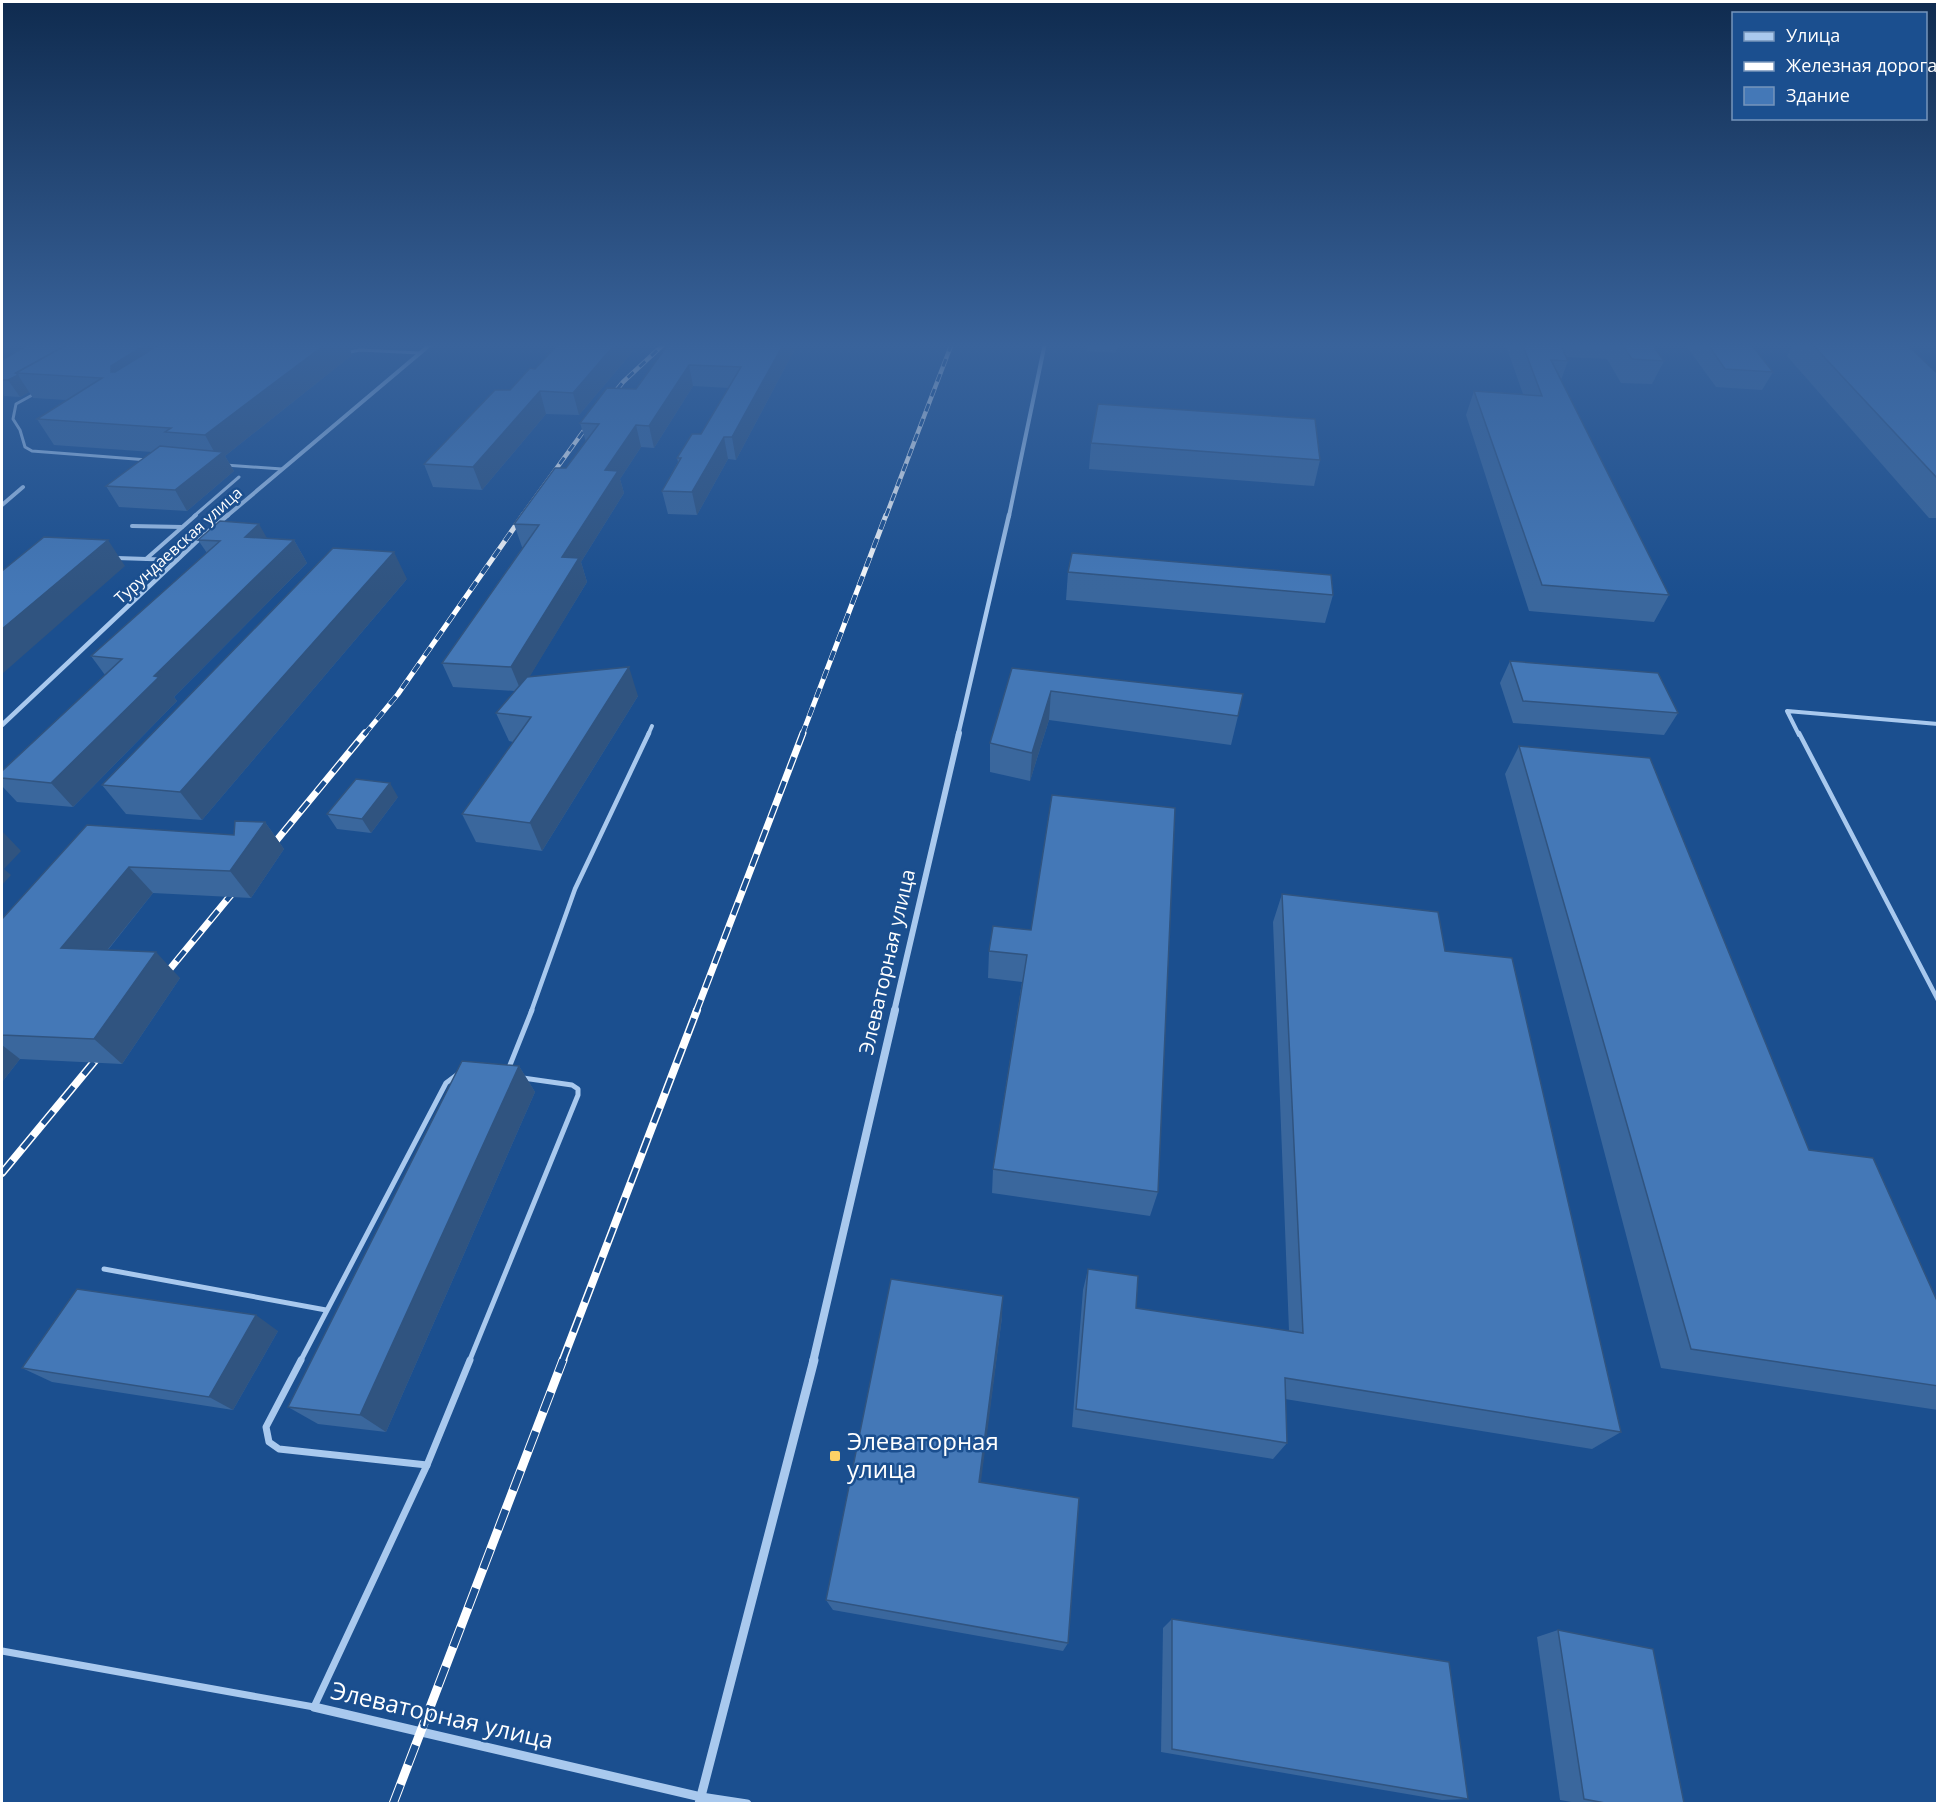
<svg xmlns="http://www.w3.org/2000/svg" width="1939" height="1805" font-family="'Open Sans',sans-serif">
	<rect width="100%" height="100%" fill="#1b4f8f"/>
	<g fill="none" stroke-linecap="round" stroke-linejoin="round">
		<g stroke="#a9c9ee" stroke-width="3">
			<polyline points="345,353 360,350 420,353"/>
			<polyline points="36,393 16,404 13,419 20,430 25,447 32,451 148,460"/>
			<polyline points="225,465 282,469"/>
			<polyline points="194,516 239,477"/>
		</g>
		<g stroke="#a9c9ee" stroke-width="4">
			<polyline points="132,526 182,527"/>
			<polyline points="117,558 177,560"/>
			<polyline points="146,559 196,515"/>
			<polyline points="648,735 652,726"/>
			<polyline points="1799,735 1787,711 1938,724"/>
		</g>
		<g stroke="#a9c9ee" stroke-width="4.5">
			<polyline points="1799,733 1938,1000"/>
			<polyline points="531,1012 575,889 649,733"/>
		</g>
		<g stroke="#a9c9ee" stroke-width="5">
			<polyline points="508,1070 532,1010"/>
			<polyline points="104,1269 326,1310"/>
			<polyline points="300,1362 446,1083 458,1074"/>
			<polyline points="469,1362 578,1095 578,1089 572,1085 523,1078"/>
		</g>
		<g stroke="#a9c9ee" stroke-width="7">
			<polyline points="301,1360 266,1427 269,1442 279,1449 427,1465"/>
			<polyline points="2,1651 314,1707 427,1465 470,1360"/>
		</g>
		<g stroke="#a9c9ee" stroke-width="4">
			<polyline points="2,505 23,487"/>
			<polyline points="227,516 432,343"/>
			<polyline points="1009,516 1045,343"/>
		</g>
		<g stroke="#a9c9ee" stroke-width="4.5">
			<polyline points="2,725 196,542 228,515"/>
			<polyline points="958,735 1009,515"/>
		</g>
		<polyline stroke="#a9c9ee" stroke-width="6" points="894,1012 959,733"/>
		<polyline stroke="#a9c9ee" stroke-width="8" points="813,1362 895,1010"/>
		<g stroke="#a9c9ee" stroke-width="9">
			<polyline points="314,1707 701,1797 747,1804"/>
			<polyline points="699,1804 814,1360"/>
		</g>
		<g stroke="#fff" stroke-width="4.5">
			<g id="rail-far4">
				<polyline points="607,402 623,382 665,343"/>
				<polyline points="522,516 593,418"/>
				<polyline points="886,516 952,343"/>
			</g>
		</g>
		<g stroke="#fff" stroke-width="5">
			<g id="rail-far3">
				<polyline points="364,735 398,694 523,515"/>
				<polyline points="802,735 886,515"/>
			</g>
		</g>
		<g stroke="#fff" stroke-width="7">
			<g id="rail-far2">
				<polyline points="267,852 365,733"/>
				<polyline points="160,981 240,884"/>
				<polyline points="696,1012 803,733"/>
			</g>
		</g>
		<g stroke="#fff" stroke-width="8">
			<g id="rail-far1">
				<polyline points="2,1173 103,1051"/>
				<polyline points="562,1362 697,1010"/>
			</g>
		</g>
		<g stroke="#fff" stroke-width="9">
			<polyline id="rail" points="393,1804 563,1360"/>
		</g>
		<use href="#rail-far4" stroke="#1b4f8f" stroke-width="3" stroke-dasharray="8" stroke-linecap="butt"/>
		<use href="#rail-far3" stroke="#1b4f8f" stroke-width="4" stroke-dasharray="10" stroke-linecap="butt"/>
		<use href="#rail-far2" stroke="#1b4f8f" stroke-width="4.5" stroke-dasharray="13" stroke-linecap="butt"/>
		<use href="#rail-far1" stroke="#1b4f8f" stroke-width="5" stroke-dasharray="16" stroke-linecap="butt"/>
		<use href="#rail" stroke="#1b4f8f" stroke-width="7" stroke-dasharray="21" stroke-linecap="butt"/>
	</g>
	<g fill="#3a679d">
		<polygon points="640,343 579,415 546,414 482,490 433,487 424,464 535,369"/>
		<polygon points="669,343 798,343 736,460 728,459 697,515 668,514 662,491 678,462 677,458 701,434 729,388 693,386 654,448 641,447 620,479 624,493 581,562 587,582 529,677 638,696 542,851 476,842 462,814 513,742 509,741 496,713 515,691 453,687 442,663 523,547 522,547 514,524 566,468 586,442 580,423 636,389"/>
		<polygon points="1088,343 1118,343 1116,353 1087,351"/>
		<polygon points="1505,343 1651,343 1664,361 1652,384 1621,383 1607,359 1567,357 1568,361 1561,380 1669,595 1654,622 1529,611 1466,415 1474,391 1523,394"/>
		<polygon points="1684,343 1750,343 1773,372 1762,390 1716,387"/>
		<polygon points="1794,343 1905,343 1938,374 1938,518 1929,518 1787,356"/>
		<polygon points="359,346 349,348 352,355 225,456 234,471 187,511 119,507 106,486 152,452 54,445 37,419 67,400 33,398 29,392 20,397 4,396 2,402 2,360"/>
		<polygon points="1091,443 1320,460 1314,486 1089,469"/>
		<polygon points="267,538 294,540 307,563 174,697 177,701 73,807 17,802 2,786 2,771 105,675 91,656 207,553 198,540"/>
		<polygon points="1068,572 1333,595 1325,623 1066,600"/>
		<polygon points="407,579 202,820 126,814 102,785"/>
		<polygon points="1510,661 1678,713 1664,735 1513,723 1500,683"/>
		<polygon points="1012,668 1238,716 1231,745 1049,720 1030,781 990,772 990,743"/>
		<polygon points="1519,746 1809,1150 1938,1303 1938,1410 1661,1368 1505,774"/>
		<polygon points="398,797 371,833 337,829 327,814"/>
		<polygon points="265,822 284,849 251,898 153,893 108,950 180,978 122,1064 20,1059 2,1082 2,919 87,825 234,835"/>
		<polygon points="1282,894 1445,951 1621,1432 1592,1449 1285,1399 1287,1443 1273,1459 1072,1427 1083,1290 1088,1269 1136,1308 1289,1331 1273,922"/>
		<polygon points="1031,930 1158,1192 1150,1216 992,1193 993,1169 1022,982 988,978 989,951"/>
		<polygon points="519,1066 535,1092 386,1432 318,1424 288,1407"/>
		<polygon points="1002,1317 980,1482 1068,1643 1063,1651 833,1610 826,1600"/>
		<polygon points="278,1331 233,1410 52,1382 22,1368"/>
		<polygon points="1172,1619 1468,1799 1442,1800 1161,1752 1163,1628"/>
		<polygon points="1558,1630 1684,1803 1577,1803 1560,1800 1537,1637"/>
	</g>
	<g fill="#305480">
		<polygon points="148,343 186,343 126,397 111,372 111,366"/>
		<polygon points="320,343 363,343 359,346 349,348 352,355 225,456 234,471 187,511 175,490 217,457 205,435"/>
		<polygon points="616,343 640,343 579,415 573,393"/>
		<polygon points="784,343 798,343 736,460 732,437"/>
		<polygon points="689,365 693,386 654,448 649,426"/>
		<polygon points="18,375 29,392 20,397 8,380"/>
		<polygon points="540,391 546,414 482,490 473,467"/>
		<polygon points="2,392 4,396 2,402"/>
		<polygon points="636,425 641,447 620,479 624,493 581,562 587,582 521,691 511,667 562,557 605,470"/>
		<polygon points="724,437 728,459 697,515 692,492"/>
		<polygon points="259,524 272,547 245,537"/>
		<polygon points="108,540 125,566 2,674 2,629"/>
		<polygon points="294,540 307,563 174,697 177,701 73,807 51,783 154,676"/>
		<polygon points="394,552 407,579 202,820 180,792"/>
		<polygon points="629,667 638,696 542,851 530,823"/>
		<polygon points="1051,691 1049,720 1030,781 1032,753"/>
		<polygon points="390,783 398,797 371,833 362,819"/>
		<polygon points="265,822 284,849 251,898 230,871"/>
		<polygon points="2,831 21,851 4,869 11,875 2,885"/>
		<polygon points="129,867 153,893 88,974 61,948"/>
		<polygon points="156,952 180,978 122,1064 94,1039"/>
		<polygon points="2,1045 20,1059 2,1082"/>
		<polygon points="519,1066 535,1092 386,1432 360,1415"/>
		<polygon points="1003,1296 1002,1317 979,1497 979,1482"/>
		<polygon points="256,1315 278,1331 233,1410 209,1397"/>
	</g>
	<g fill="#4478b7" stroke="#305480" stroke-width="1.5">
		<polygon points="31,343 70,343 16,373 18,375 8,380 2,380 2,360"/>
		<polygon points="70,343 148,343 111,366 111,372 115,372 162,343 327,343 205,435 165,432 171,428 37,419 102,378 16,373"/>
		<polygon points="559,343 616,343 573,393 540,391 473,467 424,464 495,390 510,390 530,368 535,369"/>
		<polygon points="669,343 784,343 732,437 724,437 692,492 662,491 681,458 677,458 692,434 701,434 741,367 689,365 649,426 636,425 605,470 618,471 562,557 579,558 511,667 442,663 539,525 514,524 555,468 566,468 599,424 580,423 607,388 636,389"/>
		<polygon points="1522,343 1560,343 1568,361 1551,360 1669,595 1542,585 1474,391 1542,396"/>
		<polygon points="1621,343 1651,343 1664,361 1632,359"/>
		<polygon points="1707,343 1750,343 1773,372 1725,369"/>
		<polygon points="1811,343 1905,343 1938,374 1938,479"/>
		<polygon points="1098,404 1315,419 1320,460 1091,443"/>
		<polygon points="160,446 223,452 175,490 106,486"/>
		<polygon points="220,521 259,524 245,537 294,540 154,676 159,677 51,783 2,778 2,771 122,659 91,656 220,541 198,540"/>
		<polygon points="44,537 108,540 2,629 2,571"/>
		<polygon points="333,548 394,552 180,792 102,785"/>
		<polygon points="1072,553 1331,575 1333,595 1068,572"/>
		<polygon points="1510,661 1658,673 1678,713 1523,701"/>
		<polygon points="629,667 530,823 462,814 531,717 496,713 527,677"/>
		<polygon points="1012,668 1243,694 1238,716 1051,691 1032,753 990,743"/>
		<polygon points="1519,746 1650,758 1809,1150 1873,1158 1938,1303 1938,1386 1691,1349"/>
		<polygon points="356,779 390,783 362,819 327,814"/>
		<polygon points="1052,795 1175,808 1158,1192 993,1169 1027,955 989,951 993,926 1031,930"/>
		<polygon points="235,821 265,822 230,871 129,867 61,948 156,952 94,1039 2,1035 2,919 87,825 234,835"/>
		<polygon points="1282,894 1438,912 1445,951 1512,958 1621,1432 1285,1378 1287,1443 1076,1409 1088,1269 1138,1276 1136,1308 1303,1333"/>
		<polygon points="462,1061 519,1066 360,1415 288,1407"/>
		<polygon points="891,1279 1003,1296 979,1482 1079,1498 1068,1643 826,1600"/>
		<polygon points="77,1289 256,1315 209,1397 22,1368"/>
		<polygon points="1172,1619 1449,1662 1468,1799 1172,1749"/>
		<polygon points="1558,1630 1653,1649 1684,1803 1605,1803 1584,1799"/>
	</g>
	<linearGradient id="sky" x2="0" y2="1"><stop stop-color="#0f2b4f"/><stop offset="0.58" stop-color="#39639b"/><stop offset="1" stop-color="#39639b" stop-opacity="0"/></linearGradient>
	<rect width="1939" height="596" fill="url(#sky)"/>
	<rect fill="#ffd166" stroke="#1b4f8f" stroke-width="2" x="829" y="1450" width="12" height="12" rx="3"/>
	<g text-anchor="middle" stroke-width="5" stroke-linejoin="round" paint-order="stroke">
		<g font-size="16" fill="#fff" stroke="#1b4f8f">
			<text transform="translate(178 545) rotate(-42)" y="6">Турундаевская улица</text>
		</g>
		<g font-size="20" fill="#fff" stroke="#1b4f8f">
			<text transform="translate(887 962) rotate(-77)" y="7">Элеваторная улица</text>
		</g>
		<g font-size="24" fill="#fff" stroke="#1b4f8f" text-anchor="start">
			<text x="847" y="1450">Элеваторная<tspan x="847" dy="28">улица</tspan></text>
		</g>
		<g font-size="24" fill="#fff" stroke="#1b4f8f">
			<text transform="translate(442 1716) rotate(13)" y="8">Элеваторная улица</text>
		</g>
	</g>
	<rect width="1939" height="1805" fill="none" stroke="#ffffff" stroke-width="6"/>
	<rect x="1732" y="12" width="195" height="108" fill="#1b4f8f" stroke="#7695bc" stroke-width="1.5"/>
	<rect x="1744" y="32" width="30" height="9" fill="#a9c9ee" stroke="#7695bc" stroke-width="1.5"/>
	<text x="1786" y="42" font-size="18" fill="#ffffff">Улица</text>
	<rect x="1744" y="62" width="30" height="9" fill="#ffffff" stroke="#7695bc" stroke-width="1.5"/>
	<text x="1786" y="72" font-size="18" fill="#ffffff">Железная дорога</text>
	<rect x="1744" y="87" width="30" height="18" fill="#4478b7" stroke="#7695bc" stroke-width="1.5"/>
	<text x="1786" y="102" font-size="18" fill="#ffffff">Здание</text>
</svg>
